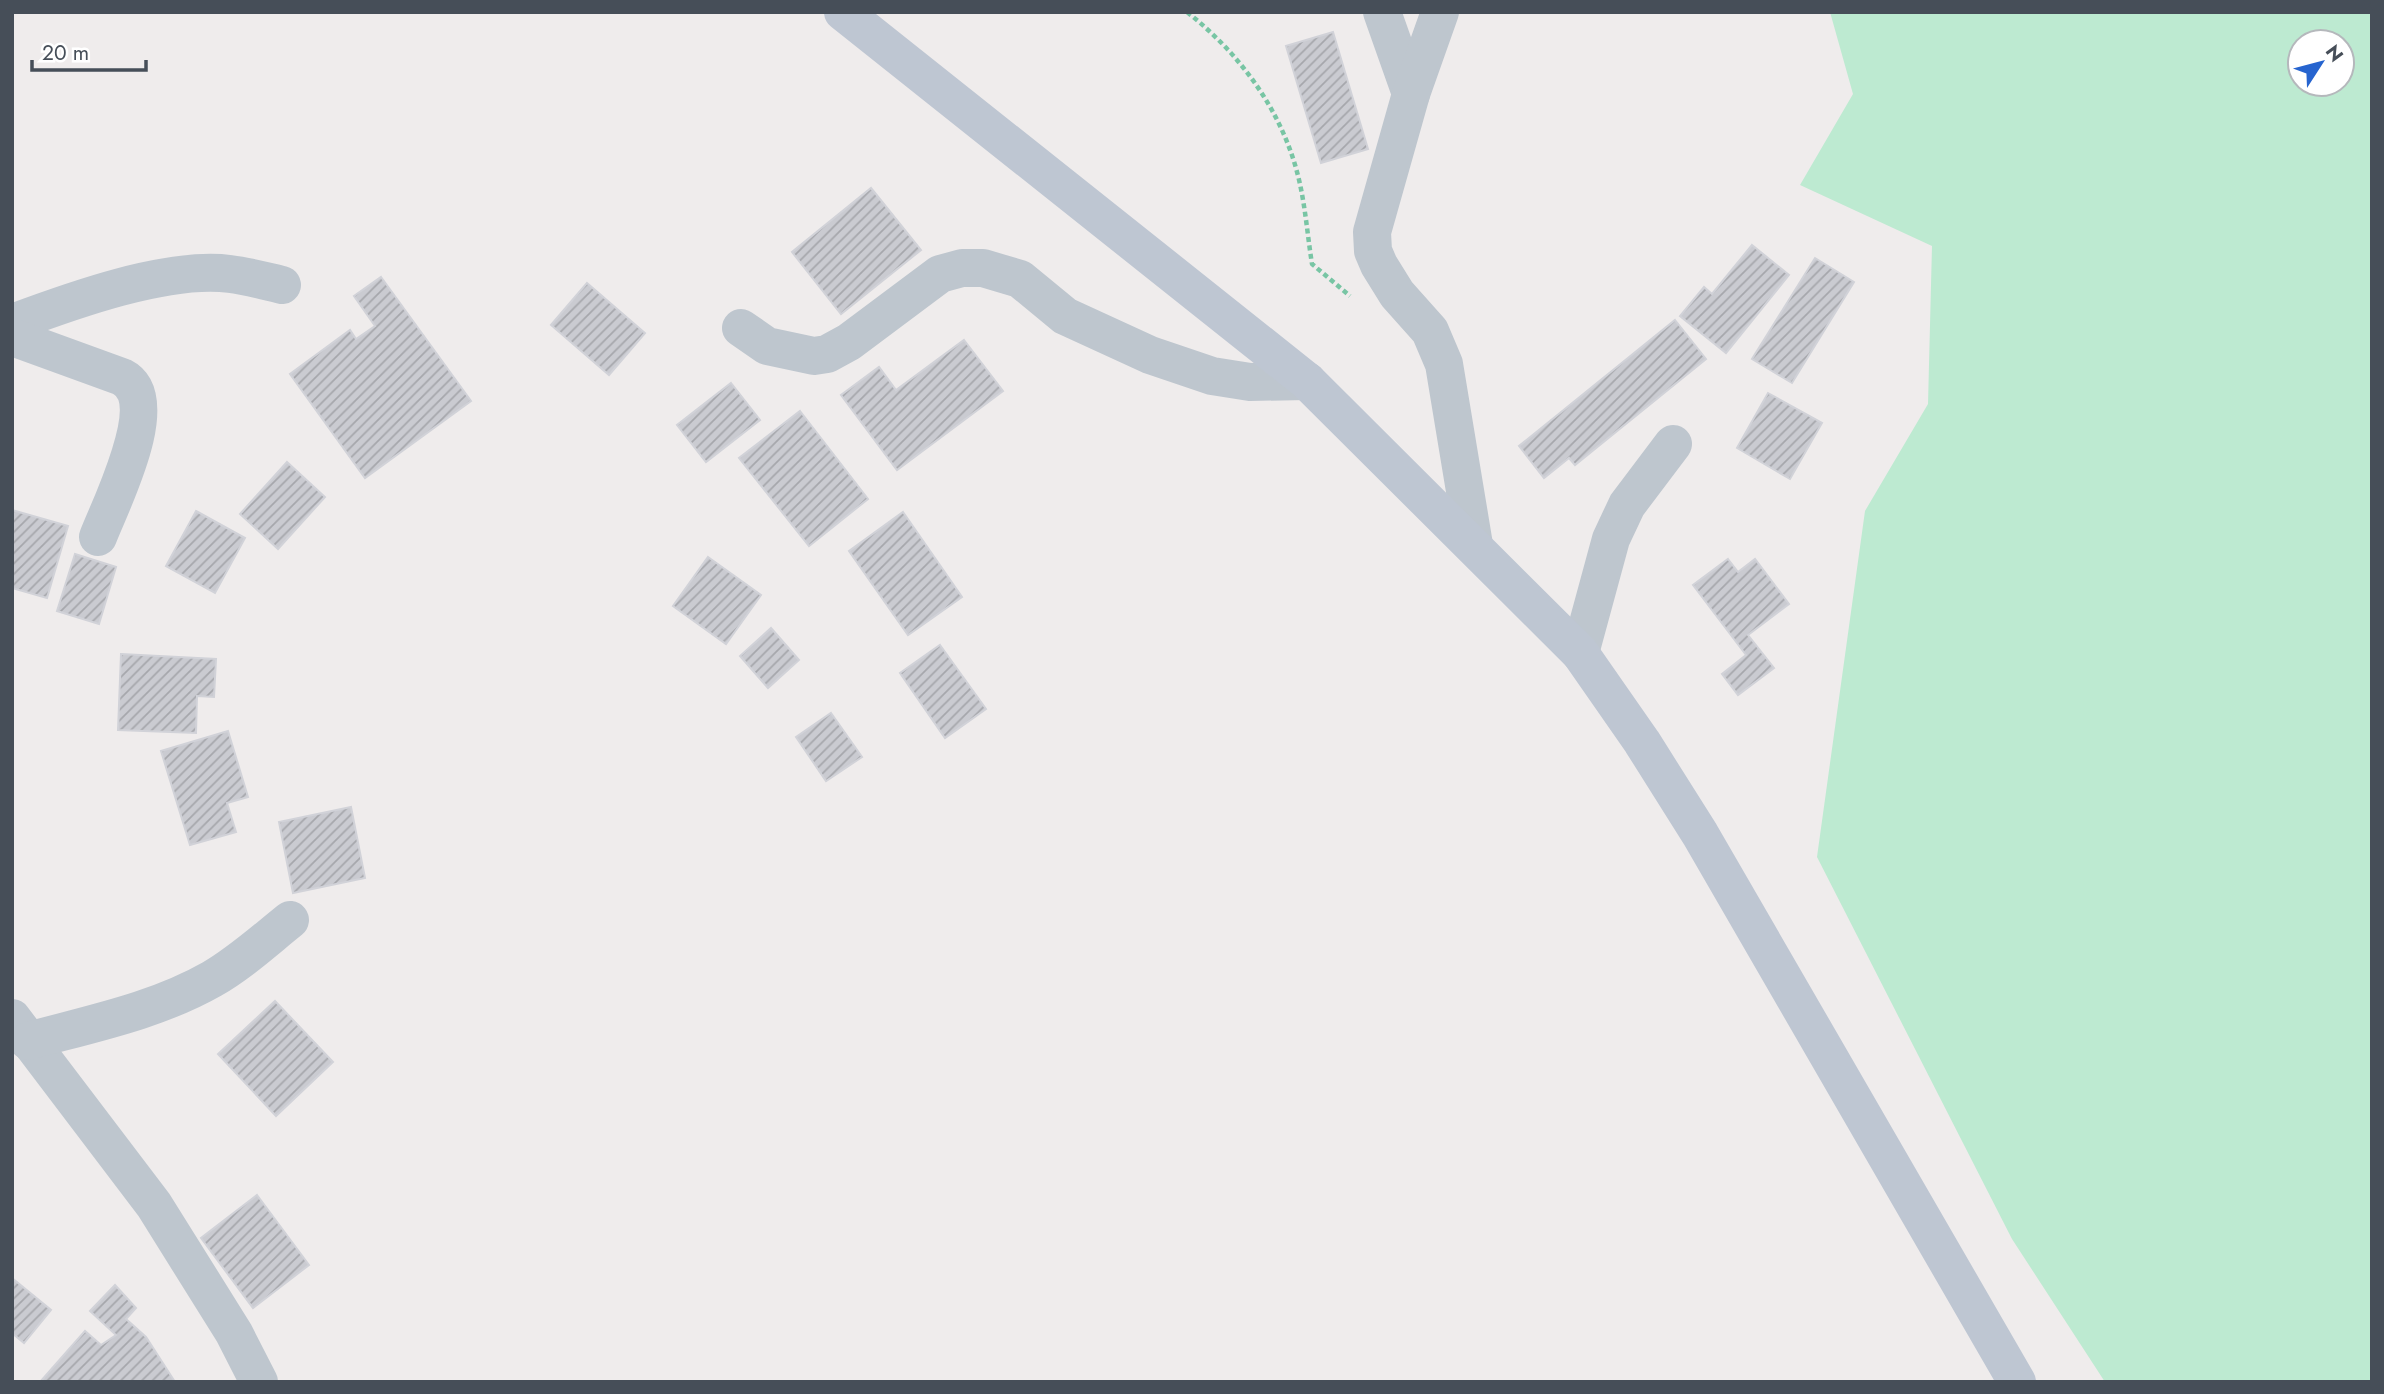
<svg xmlns="http://www.w3.org/2000/svg" width="2384" height="1394" font-family="Jost,sans-serif">
	<defs>
		<pattern id="building-hatch" width="6" height="6" patternUnits="userSpaceOnUse" patternTransform="scale(1.75)"><rect width="6" height="6" fill="#cacbd1"/><path d="M-1 1l2-2M0 6l6-6M5 7l2-2" fill="none" stroke="#a6a7ac"/></pattern>
	</defs>
	<rect width="100%" height="100%" fill="#efecec"/>
	<path fill="#bdead1" fill-rule="evenodd" d="M 1830,12 L 2372,12 L 2372,1382 L 2105,1382 L 2012,1239 L 1817,857 L 1865,511 L 1928,404 L 1932,246 L 1800,185 L 1853,94 ZM 2300,42 L 2342,42 L 2342,84 L 2300,84 Z"/>
	<g fill="url(#building-hatch)" stroke="#d1d2d8" stroke-width="2">
		<polygon points="1333,32 1368,149 1321,163 1286,46"/>
		<polygon points="871,188 921,250 841,314 792,252"/>
		<polygon points="1752,245 1789,275 1726,353 1680,316 1704,287 1712,294"/>
		<polygon points="1815,258 1854,282 1792,383 1752,359"/>
		<polygon points="381,277 471,401 365,478 290,374 350,330 356,339 375,326 354,296"/>
		<polygon points="587,283 645,333 609,375 551,325"/>
		<polygon points="1675,320 1706,359 1575,465 1569,458 1544,478 1519,446"/>
		<polygon points="964,340 1003,391 897,470 841,395 879,367 896,390"/>
		<polygon points="731,383 760,420 706,462 677,425"/>
		<polygon points="1768,393 1822,423 1790,479 1737,448"/>
		<polygon points="800,411 868,499 809,546 739,458"/>
		<polygon points="287,462 325,497 278,549 240,514"/>
		<polygon points="12,510 68,526 47,598 12,588"/>
		<polygon points="196,511 245,538 215,593 166,566"/>
		<polygon points="903,512 962,597 908,635 849,551"/>
		<polygon points="75,554 116,567 99,624 57,611"/>
		<polygon points="708,557 761,595 726,644 673,606"/>
		<polygon points="1728,559 1738,572 1755,559 1789,604 1748,635 1774,668 1738,695 1722,674 1746,655 1693,585"/>
		<polygon points="771,628 799,660 768,688 740,656"/>
		<polygon points="940,645 986,709 945,738 900,673"/>
		<polygon points="121,654 216,659 214,697 197,696 196,733 118,730"/>
		<polygon points="831,713 862,757 826,781 796,737"/>
		<polygon points="228,731 248,797 227,803 236,832 190,845 161,751"/>
		<polygon points="351,807 365,878 293,893 279,822"/>
		<polygon points="275,1001 333,1062 276,1116 218,1054"/>
		<polygon points="257,1195 309,1265 253,1308 201,1238"/>
		<polygon points="12,1278 51,1310 24,1343 12,1333"/>
		<polygon points="115,1285 136,1308 126,1319 146,1337 175,1382 40,1382 85,1331 101,1345 116,1335 90,1311"/>
	</g>
	<g fill="none" stroke-linecap="round" stroke-linejoin="round">
		<path stroke="#78c5a4" stroke-width="4.5" stroke-dasharray="5 3.5" stroke-linecap="butt" d="M 1187,12 C 1244,57 1287,118 1301,189 C 1306,214 1308,239 1312,264 L 1350,296"/>
		<g stroke="#bec6ce" stroke-width="38">
			<polyline points="1382,12 1411,94"/>
			<polyline points="1440,12 1411,94 1372,232 1373,251 1379,265 1397,294 1430,331 1444,364 1474,545"/>
			<path d="M 12,323 C 71,301 167,266 230,274 C 247,276 265,281 282,285"/>
			<polyline points="741,328 767,346 814,356 827,354 849,342 940,274 962,268 983,268 1020,279 1065,316 1150,355 1212,376 1250,382 1307,381"/>
			<path d="M 12,337 L 122,377 C 165,399 111,503 98,537"/>
			<polyline points="1580,653 1611,539 1627,505 1673,444"/>
			<polyline points="12,1018 154,1205 234,1333 259,1382"/>
			<path d="M 28,1041 C 90,1024 156,1011 212,979 C 240,963 265,940 290,920"/>
		</g>
		<polyline stroke="#bec6d2" stroke-width="38" points="843,12 1307,381 1580,653 1642,742 1700,834 2017,1382"/>
	</g>
	<rect width="2384" height="1394" fill="none" stroke="#464e58" stroke-width="28"/>
	<g transform="translate(2321 63) rotate(54)"><circle r="33" fill="#ffffff" stroke="#b5b8bc" stroke-width="2"/>
	<path d="M0-5L12 26L0 18L-12 26Z" fill="#2664cf"/>
	<text y="-10" font-size="19" font-weight="bold" text-anchor="middle" fill="#464e58">N</text>
	</g>
	<path d="M32 60v10h114v-10" fill="none" stroke="#464e58" stroke-width="3.5"/>
	<text x="42" y="60" font-size="21" fill="#464e58" stroke="#ffffff" stroke-width="5" paint-order="stroke">20 m</text>
</svg>
